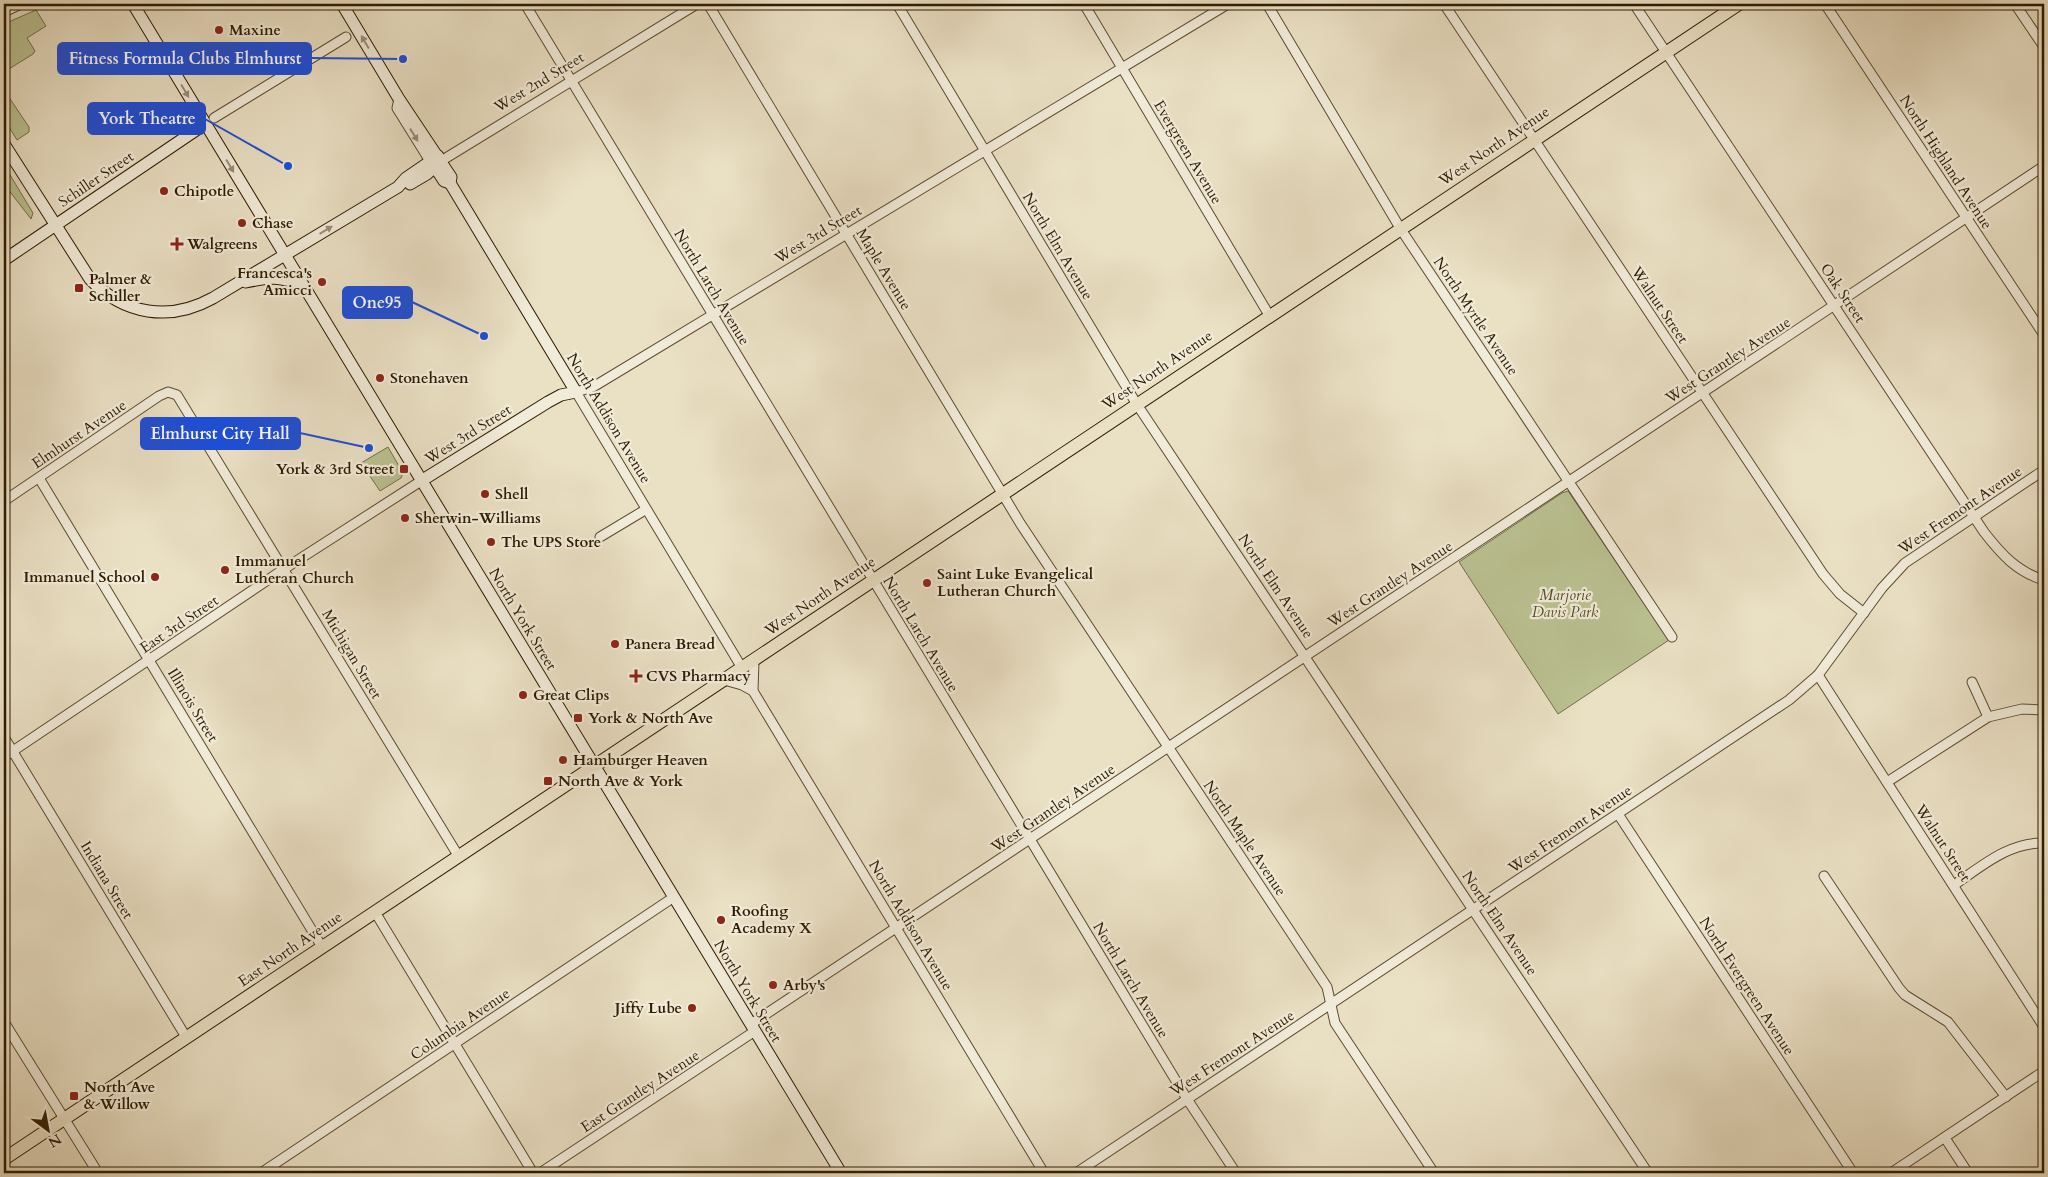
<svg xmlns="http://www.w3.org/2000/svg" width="2048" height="1177" font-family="Cardo,serif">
	<rect width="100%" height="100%" fill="#eae0c4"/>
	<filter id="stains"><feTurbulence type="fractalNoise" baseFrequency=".004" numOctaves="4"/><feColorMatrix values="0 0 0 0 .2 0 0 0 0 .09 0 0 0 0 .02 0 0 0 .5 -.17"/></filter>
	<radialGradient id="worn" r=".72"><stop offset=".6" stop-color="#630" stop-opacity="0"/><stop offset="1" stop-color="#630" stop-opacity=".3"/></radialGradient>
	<g fill="#bac191" stroke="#746e48">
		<polygon points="36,10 46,26 27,38 35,51 33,54 4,72 4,24"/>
		<polygon points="4,90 29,127 29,132 17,140 4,119"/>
		<polygon points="4,165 33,213 31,219 4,184"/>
		<polygon points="388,447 403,473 401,478 380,491 361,463"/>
		<polygon points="1568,491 1669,640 1558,714 1459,562 1562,493"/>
	</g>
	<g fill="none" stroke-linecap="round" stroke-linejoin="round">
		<g stroke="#5d4c31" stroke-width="11">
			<g id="street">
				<polyline points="525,4 1187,1099 1236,1173"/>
				<polyline points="708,4 1020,523 1327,987 1335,1023 1434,1173"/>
				<polyline points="897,4 1136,403 1648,1173"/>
				<polyline points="1084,4 1269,315"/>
				<polyline points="1267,4 1400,228 1672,637"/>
				<polyline points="1444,4 1823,574 1840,594 1864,613"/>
				<path d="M 1634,4 L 1984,532 C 2001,554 2017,572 2044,580"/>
				<polyline points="1825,4 2044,335"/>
				<polyline points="2015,4 2044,47"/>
				<polyline points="4,12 21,4"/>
				<polyline points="399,99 397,108 430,161"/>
				<polyline points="214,118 346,37"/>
				<polyline points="441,161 697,4"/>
				<polyline points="39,478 322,947"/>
				<polyline points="4,501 159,396 168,392 177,395 459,857"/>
				<polyline points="600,537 645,510"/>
				<polyline points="742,668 576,392 593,387 1228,4"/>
				<polyline points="1818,675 2044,1027"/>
				<polyline points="724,680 742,685 753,691 1044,1173"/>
				<polyline points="1972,682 1988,717"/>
				<polyline points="753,691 754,660"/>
				<polyline points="4,737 186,1037"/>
				<polyline points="4,757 284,569 421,481"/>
				<polyline points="1887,782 1988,717 2022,709 2044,710"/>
				<polyline points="1618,814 1853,1173"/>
				<polyline points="1824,876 1899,988 1905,995 1948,1022 2006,1097"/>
				<path d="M 1954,885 C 1982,866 2009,842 2044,843"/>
				<polyline points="375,912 533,1173"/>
				<polyline points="4,1022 98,1173"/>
				<polyline points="751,1024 2044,166"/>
				<polyline points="1945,1138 1968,1173"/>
				<polyline points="261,1173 674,897"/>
				<polyline points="540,1173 755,1031"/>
				<polyline points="1076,1173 1789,700 1818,675 1882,588 1905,563 2044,470"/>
				<polyline points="1891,1173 2044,1071"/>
			</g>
		</g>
		<g stroke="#2e1b00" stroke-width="13">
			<g id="secondary">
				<polyline points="133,4 841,1173"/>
				<polyline points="342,4 399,99 451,177 450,183 576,392 561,395 548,402 421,481"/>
				<path d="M 4,144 L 90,279 C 124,315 170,322 213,298 L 398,187 L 406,178 L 438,156"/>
				<polyline points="431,161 444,181 450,183"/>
				<polyline points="410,184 427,174 441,161"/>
				<polyline points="4,260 205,124"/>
				<path d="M 246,282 C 269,277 281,276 303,286"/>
			</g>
		</g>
		<g stroke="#2e1b00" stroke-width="14">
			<polyline id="primary" points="4,1159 1739,4"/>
		</g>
		<use href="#street" stroke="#f1ebd9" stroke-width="9"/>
		<use href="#secondary" stroke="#f1ebd9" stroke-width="11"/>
		<use href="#primary" stroke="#eae0c4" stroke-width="12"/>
	</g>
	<defs><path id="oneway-solid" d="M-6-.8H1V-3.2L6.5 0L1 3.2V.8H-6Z" transform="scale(1.25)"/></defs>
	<g fill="#998d77">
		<use href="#oneway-solid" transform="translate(365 42) rotate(-121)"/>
		<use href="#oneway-solid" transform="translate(185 91) rotate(59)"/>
		<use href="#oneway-solid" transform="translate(414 135) rotate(58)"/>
		<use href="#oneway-solid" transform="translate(230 166) rotate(59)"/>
		<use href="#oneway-solid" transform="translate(326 230) rotate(-31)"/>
	</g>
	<g fill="#8f2418" stroke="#f1ebd9" stroke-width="2">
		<circle cx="219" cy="30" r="5"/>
		<circle cx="164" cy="191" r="5"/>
		<circle cx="242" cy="223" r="5"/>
		<path d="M174.5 236.5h5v5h5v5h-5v5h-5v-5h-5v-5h5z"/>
		<circle cx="322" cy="282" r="5"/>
		<rect x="74" y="283" width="10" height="10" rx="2.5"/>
		<circle cx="380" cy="378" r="5"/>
		<rect x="399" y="464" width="10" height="10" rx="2.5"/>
		<circle cx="485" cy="494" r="5"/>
		<circle cx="405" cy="518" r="5"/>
		<circle cx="491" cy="542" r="5"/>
		<circle cx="225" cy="570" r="5"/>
		<circle cx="155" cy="577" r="5"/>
		<circle cx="927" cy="583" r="5"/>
		<circle cx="615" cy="644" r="5"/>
		<path d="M633.5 668.5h5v5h5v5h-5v5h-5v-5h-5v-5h5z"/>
		<circle cx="523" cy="695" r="5"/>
		<rect x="573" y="713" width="10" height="10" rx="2.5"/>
		<circle cx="563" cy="760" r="5"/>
		<rect x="543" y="776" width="10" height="10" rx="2.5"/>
		<circle cx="721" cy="920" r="5"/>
		<circle cx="773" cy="985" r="5"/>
		<circle cx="692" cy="1008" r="5"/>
		<rect x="69" y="1091" width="10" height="10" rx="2.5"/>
	</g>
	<g text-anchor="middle" stroke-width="4.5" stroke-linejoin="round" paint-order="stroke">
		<g font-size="15" font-weight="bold" fill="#2e1b00" stroke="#f1ebd9" text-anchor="start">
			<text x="229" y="35">Maxine</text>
			<text x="174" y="196">Chipotle</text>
			<text x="252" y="228">Chase</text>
			<text x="187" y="249">Walgreens</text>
			<text x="312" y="278" text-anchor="end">Francesca's<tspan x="312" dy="17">Amicci</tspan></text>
			<text x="89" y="284">Palmer &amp;<tspan x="89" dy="17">Schiller</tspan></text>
			<text x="390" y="383">Stonehaven</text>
			<text x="394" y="474" text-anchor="end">York &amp; 3rd Street</text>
			<text x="495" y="499">Shell</text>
			<text x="415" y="523">Sherwin-Williams</text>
			<text x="501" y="547">The UPS Store</text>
			<text x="235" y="566">Immanuel<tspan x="235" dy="17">Lutheran Church</tspan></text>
			<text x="937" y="579">Saint Luke Evangelical<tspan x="937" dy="17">Lutheran Church</tspan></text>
			<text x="145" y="582" text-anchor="end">Immanuel School</text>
			<text x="625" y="649">Panera Bread</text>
			<text x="646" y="681">CVS Pharmacy</text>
			<text x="533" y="700">Great Clips</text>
			<text x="588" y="723">York &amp; North Ave</text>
			<text x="573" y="765">Hamburger Heaven</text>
			<text x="558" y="786">North Ave &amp; York</text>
			<text x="731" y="916">Roofing<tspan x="731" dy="17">Academy X</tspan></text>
			<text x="783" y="990">Arby's</text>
			<text x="682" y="1013" text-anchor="end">Jiffy Lube</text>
			<text x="84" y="1092">North Ave<tspan x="84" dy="17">&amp; Willow</tspan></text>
		</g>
		<g font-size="15" fill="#2e1b00" stroke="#f1ebd9">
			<text transform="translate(539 82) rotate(-31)" y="5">West 2nd Street</text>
			<text transform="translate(1494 146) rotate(-34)" y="5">West North Avenue</text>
			<text transform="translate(1188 152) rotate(59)" y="5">Evergreen Avenue</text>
			<text transform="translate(1946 162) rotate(57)" y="5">North Highland Avenue</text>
			<text transform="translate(96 179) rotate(-34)" y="5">Schiller Street</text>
			<text transform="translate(818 234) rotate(-31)" y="5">West 3rd Street</text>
			<text transform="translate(1058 246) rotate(59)" y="5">North Elm Avenue</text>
			<text transform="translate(884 269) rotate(59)" y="5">Maple Avenue</text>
			<text transform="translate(712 287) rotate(59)" y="5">North Larch Avenue</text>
			<text transform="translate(1843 293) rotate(56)" y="5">Oak Street</text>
			<text transform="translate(1660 305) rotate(56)" y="5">Walnut Street</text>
			<text transform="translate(1476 316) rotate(56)" y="5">North Myrtle Avenue</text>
			<text transform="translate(1728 360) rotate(-33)" y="5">West Grantley Avenue</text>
			<text transform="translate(1157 370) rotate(-34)" y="5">West North Avenue</text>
			<text transform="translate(609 418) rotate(59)" y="5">North Addison Avenue</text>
			<text transform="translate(79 434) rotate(-34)" y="5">Elmhurst Avenue</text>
			<text transform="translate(468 434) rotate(-32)" y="5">West 3rd Street</text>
			<text transform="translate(1960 510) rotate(-34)" y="5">West Fremont Avenue</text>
			<text transform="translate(1390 584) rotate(-33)" y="5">West Grantley Avenue</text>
			<text transform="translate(1276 586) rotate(56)" y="5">North Elm Avenue</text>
			<text transform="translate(820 596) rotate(-34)" y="5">West North Avenue</text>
			<text transform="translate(523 619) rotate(59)" y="5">North York Street</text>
			<text transform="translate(179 624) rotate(-34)" y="5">East 3rd Street</text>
			<text transform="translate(921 634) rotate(59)" y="5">North Larch Avenue</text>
			<text transform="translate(352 654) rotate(59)" y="5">Michigan Street</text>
			<text transform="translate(193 705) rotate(59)" y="5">Illinois Street</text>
			<text transform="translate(1053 808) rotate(-34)" y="5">West Grantley Avenue</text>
			<text transform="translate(1570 829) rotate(-34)" y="5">West Fremont Avenue</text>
			<text transform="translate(1245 838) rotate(56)" y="5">North Maple Avenue</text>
			<text transform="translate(1943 843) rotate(57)" y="5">Walnut Street</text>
			<text transform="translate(107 880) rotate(59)" y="5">Indiana Street</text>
			<text transform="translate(1500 923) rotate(56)" y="5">North Elm Avenue</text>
			<text transform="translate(911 925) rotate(59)" y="5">North Addison Avenue</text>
			<text transform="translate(290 949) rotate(-34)" y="5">East North Avenue</text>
			<text transform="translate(1131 980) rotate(59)" y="5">North Larch Avenue</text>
			<text transform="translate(1747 986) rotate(57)" y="5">North Evergreen Avenue</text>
			<text transform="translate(748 991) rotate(59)" y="5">North York Street</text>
			<text transform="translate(460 1024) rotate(-34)" y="5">Columbia Avenue</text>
			<text transform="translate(1232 1053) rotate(-33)" y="5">West Fremont Avenue</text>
			<text transform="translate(640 1091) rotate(-33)" y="5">East Grantley Avenue</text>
		</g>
		<g font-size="15" font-style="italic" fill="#584d2c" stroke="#f1ebd9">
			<text x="1565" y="600">Marjorie<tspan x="1565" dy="17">Davis Park</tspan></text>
		</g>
	</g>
	<path fill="none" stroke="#1d4ed8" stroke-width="2" d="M403 59L311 58M288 166L205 119M484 336L412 302M369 448L300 433"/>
	<g fill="#1d4ed8" stroke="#f1ebd9" stroke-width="2">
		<circle cx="403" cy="59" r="5"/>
		<circle cx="288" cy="166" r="5"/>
		<circle cx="484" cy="336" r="5"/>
		<circle cx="369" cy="448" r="5"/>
	</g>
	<g fill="#1d4ed8" stroke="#1d4ed8" stroke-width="2">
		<rect x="58" y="43" width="253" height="31" rx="5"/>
		<rect x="88" y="103" width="117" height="31" rx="5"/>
		<rect x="343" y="287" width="69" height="31" rx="5"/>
		<rect x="141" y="418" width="159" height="31" rx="5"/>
	</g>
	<g font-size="16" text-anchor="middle" font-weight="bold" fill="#fff">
		<text x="185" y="64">Fitness Formula Clubs Elmhurst</text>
		<text x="147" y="124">York Theatre</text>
		<text x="377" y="308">One95</text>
		<text x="220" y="439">Elmhurst City Hall</text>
	</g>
	<rect width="2048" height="1177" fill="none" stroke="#eae0c4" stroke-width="20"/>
	<rect x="5" y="5" width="2038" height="1167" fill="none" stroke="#2e1b00" stroke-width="2.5"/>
	<rect x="10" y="10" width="2028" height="1157" fill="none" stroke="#2e1b00"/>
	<g transform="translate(48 1130) rotate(148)" stroke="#f1ebd9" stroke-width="4" paint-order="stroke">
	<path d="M0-4L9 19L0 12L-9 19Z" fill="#2e1b00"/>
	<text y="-8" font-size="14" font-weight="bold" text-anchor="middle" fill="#2e1b00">N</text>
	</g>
	<rect width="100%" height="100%" filter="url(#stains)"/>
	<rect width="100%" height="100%" fill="url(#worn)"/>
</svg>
